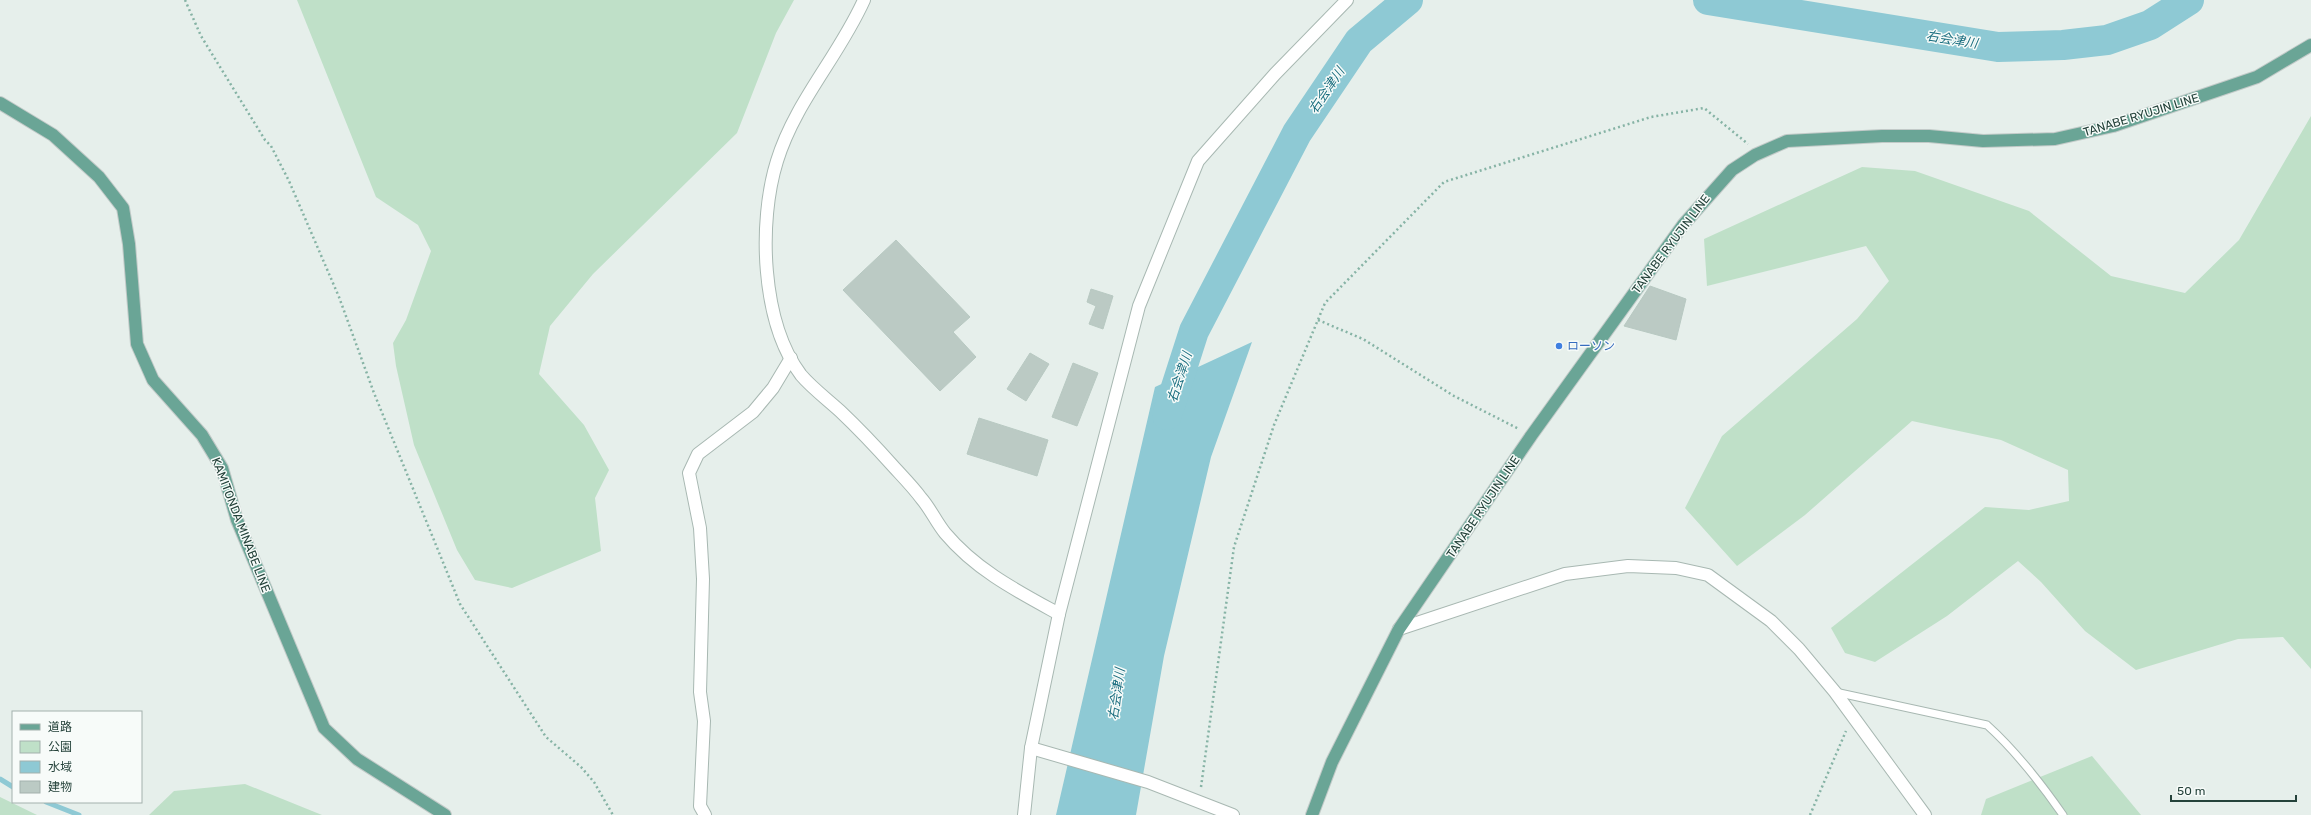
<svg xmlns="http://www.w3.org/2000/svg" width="2311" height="815" font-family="Rubik,'Noto Sans JP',sans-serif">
	<rect width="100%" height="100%" fill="#e6efeb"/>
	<g fill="#bfe0c8">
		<polygon points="297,0 794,0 776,33 737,133 593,274 550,326 539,374 584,425 609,470 595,498 601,551 512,588 475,580 457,550 414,445 396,366 393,343 406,320 431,251 418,225 376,197"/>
		<polygon points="2311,116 2311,669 2283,637 2238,639 2136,670 2085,631 2041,582 2018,561 1947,616 1875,662 1845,653 1831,628 1985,507 2029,510 2069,501 2068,470 2001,440 1912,421 1805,515 1737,566 1685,508 1722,436 1857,319 1889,281 1866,246 1707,286 1704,239 1862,167 1915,171 2029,211 2111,276 2185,293 2239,240"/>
		<polygon points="2092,756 2141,815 1981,815 1986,799"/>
		<polygon points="245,784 322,815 149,815 174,791"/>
		<polygon points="0,797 37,815 0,815"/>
	</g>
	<polygon fill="#8ec9d4" points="1252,342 1211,457 1164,656 1136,815 1056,815 1155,387"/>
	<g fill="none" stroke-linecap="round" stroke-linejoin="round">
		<g stroke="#8ec9d4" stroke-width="5">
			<polyline points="0,779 13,787"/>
			<polyline points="46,802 79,815"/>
		</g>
		<g stroke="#8ec9d4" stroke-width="30">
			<polyline points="1708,0 1998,47 2063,45 2107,40 2150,25 2189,0"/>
			<polyline points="1167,415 1194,331 1297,133 1359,41 1408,0"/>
		</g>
	</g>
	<g fill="#bbcac4" stroke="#b8c9c2">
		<polygon points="896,240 970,317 953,332 976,357 940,391 843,290"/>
		<polygon points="1650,286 1686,299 1676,340 1624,326"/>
		<polygon points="1091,289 1113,296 1103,329 1089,324 1096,306 1087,302"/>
		<polygon points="1030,353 1049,364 1026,401 1007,389"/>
		<polygon points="1073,363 1098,373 1077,426 1052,417"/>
		<polygon points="979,418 1048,440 1037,476 967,454"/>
	</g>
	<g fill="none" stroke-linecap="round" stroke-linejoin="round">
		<g stroke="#a8b8b2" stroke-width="9">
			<path id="service" d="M 1835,692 L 1987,725 C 2017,752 2040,782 2063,815"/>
		</g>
		<g stroke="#a8b8b2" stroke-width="14">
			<g id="minor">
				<path d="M 864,0 C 839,56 795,102 777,161 C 758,222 761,322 801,375 C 812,388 828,400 840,411 C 859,429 876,447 893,466 C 903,477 913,487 921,498 C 930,508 936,522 945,533 C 976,570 1017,591 1059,614"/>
				<polyline points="1399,629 1565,574 1628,566 1676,568 1708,575 1771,621 1799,649 1835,692 1925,815"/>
				<polyline points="1031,748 1148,782 1233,815"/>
				<polyline points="705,815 700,806 704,721 700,692 703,579 700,528 689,473 698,454 753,412 773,388 791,358"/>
			</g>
		</g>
		<g stroke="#a8b8b2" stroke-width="14">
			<polyline id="tertiary" points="1024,815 1031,748 1059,614 1139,306 1198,161 1275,74 1347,0"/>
		</g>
		<g stroke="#c2cac8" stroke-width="14">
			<g id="primary">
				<polyline points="0,103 53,135 99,177 123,208 129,244 137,344 153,380 202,435 222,468 237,520 324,728 357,759 445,815"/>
				<polyline points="1312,815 1332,762 1399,629 1531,436 1683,225 1732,170 1755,155 1787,141 1882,136 1929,136 1983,141 2055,139 2113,126 2257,77 2311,45"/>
			</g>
		</g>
		<g stroke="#86b3a5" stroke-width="2.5" stroke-dasharray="2 3" stroke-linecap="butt">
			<polyline points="185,0 201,36 265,140 271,146 289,181 339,297 374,393 460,604 546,737 581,767 594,782 613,815"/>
			<polyline points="1318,320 1363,339 1454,396 1519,429"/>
			<polyline points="1201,787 1234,547 1274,425 1325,303 1444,182 1651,117 1704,108 1748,144"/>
			<polyline points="1810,815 1846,731"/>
		</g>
		<use href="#service" stroke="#fff" stroke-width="7"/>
		<use href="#minor" stroke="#fff" stroke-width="12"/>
		<use href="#tertiary" stroke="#fff" stroke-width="12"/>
		<use href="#primary" stroke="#6aa596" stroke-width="12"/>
	</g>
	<circle fill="#3f7fe0" stroke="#f7fbf9" stroke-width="1.5" cx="1559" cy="346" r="4"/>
	<g text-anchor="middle" stroke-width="3" stroke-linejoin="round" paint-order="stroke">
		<g font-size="12" fill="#24423a" stroke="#f7fbf9">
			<text transform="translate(2141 115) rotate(-17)" y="4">TANABE RYUJIN LINE</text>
			<text transform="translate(1671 244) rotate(-53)" y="4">TANABE RYUJIN LINE</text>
			<text transform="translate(1483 507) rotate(-56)" y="4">TANABE RYUJIN LINE</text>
			<text transform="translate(241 525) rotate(69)" y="4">KAMITONDA MINABE LINE</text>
		</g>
		<g font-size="12" fill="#366cbe" stroke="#f7fbf9" text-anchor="start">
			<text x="1567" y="350">ローソン</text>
		</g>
		<g font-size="13" font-style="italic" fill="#1c6f80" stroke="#f7fbf9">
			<text transform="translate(1952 39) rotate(9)" y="5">右会津川</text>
			<text transform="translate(1326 90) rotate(-56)" y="5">右会津川</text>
			<text transform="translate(1179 377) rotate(-72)" y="5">右会津川</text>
			<text transform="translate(1116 694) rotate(-82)" y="5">右会津川</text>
		</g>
	</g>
	<rect x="12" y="711" width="130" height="92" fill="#f7fbf9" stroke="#a3b1ad"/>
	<rect x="20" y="724" width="20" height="6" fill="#6aa596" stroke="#a3b1ad"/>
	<text x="48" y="731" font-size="12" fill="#24423a">道路</text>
	<rect x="20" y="741" width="20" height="12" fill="#bfe0c8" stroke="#a3b1ad"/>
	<text x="48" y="751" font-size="12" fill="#24423a">公園</text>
	<rect x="20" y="761" width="20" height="12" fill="#8ec9d4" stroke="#a3b1ad"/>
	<text x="48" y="771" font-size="12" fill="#24423a">水域</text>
	<rect x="20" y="781" width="20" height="12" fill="#bbcac4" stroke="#a3b1ad"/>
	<text x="48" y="791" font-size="12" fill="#24423a">建物</text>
	<path d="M2171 795v6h125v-6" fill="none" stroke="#24423a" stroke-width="2"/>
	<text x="2177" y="795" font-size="12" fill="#24423a" stroke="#f7fbf9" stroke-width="3" paint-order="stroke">50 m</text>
</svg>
